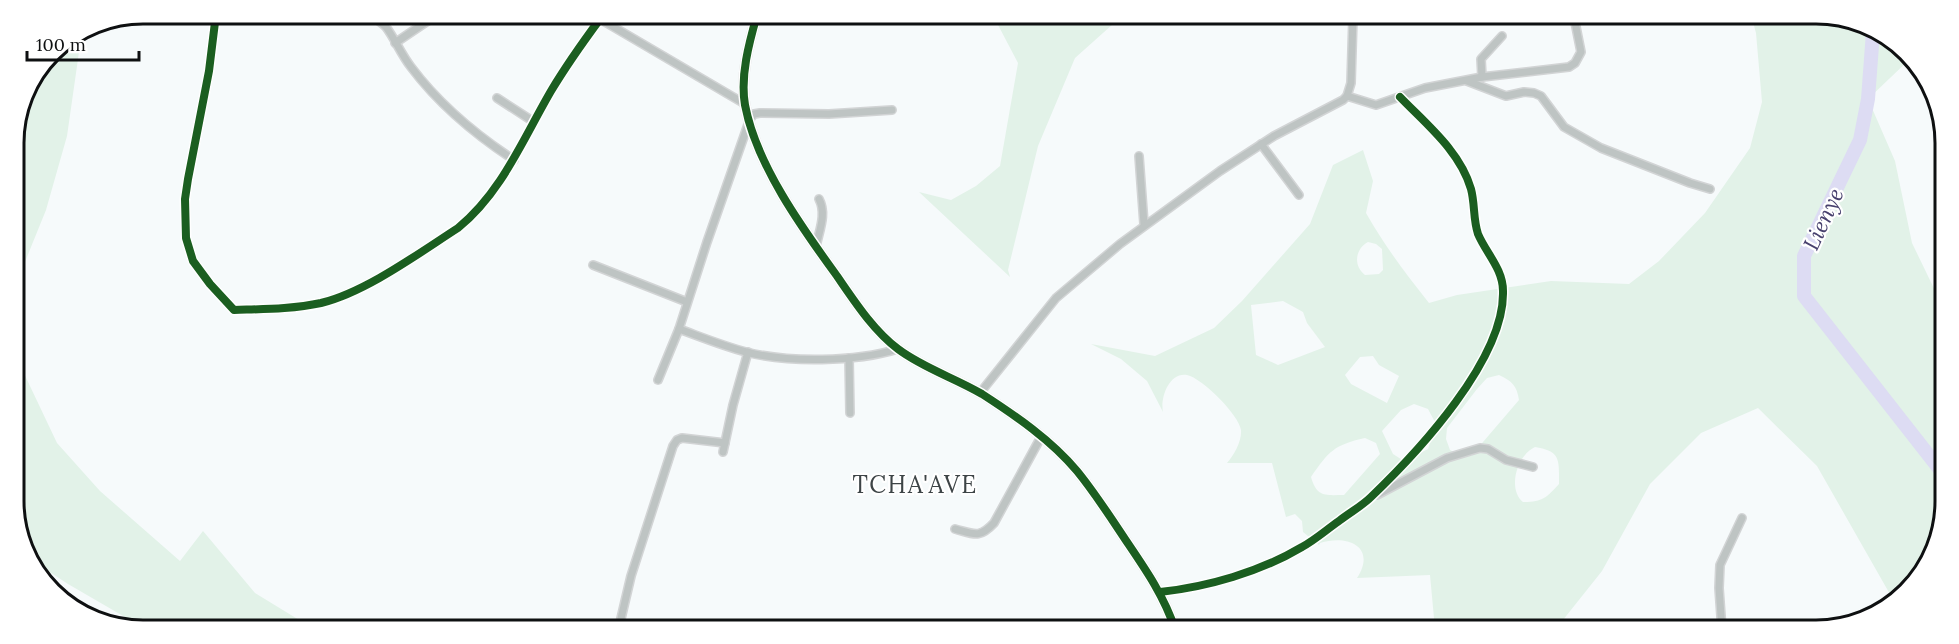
<svg xmlns="http://www.w3.org/2000/svg" width="1959" height="644" font-family="Lora,serif">
	<rect width="100%" height="100%" fill="#f6fafb"/>
	<g fill="#e2f2e8" fill-rule="evenodd">
		<polygon points="1001,16 1122,16 1075,58 1038,146 1008,270 1010,277 919,192 951,200 976,186 1000,166 1018,63 997,23"/>
		<path d="M 1752,18 L 1850,18 L 1912,57 L 1868,99 L 1895,161 L 1912,243 L 1942,305 L 1941,535 L 1895,603 L 1817,466 L 1758,408 L 1701,433 L 1650,484 L 1602,571 L 1555,630 L 1435,629 L 1430,575 L 1357,578 C 1377,547 1348,534 1320,543 L 1319,545 L 1303,532 L 1302,521 L 1295,514 L 1286,517 L 1272,463 L 1227,463 C 1234,455 1242,441 1241,430 C 1239,415 1202,378 1187,375 C 1169,372 1160,398 1163,412 L 1147,381 L 1121,359 L 1091,344 L 1155,356 L 1214,328 L 1242,301 L 1310,224 L 1333,165 L 1363,150 L 1373,181 L 1366,213 C 1384,245 1406,274 1429,303 L 1457,295 L 1551,281 L 1629,284 L 1659,261 L 1705,213 L 1750,148 L 1762,102 L 1756,33 ZM 1368,242 L 1376,244 L 1382,249 L 1383,270 L 1379,274 L 1365,275 C 1353,266 1355,249 1368,242 ZM 1283,301 L 1303,312 L 1307,323 L 1325,347 L 1278,365 L 1256,355 L 1251,305 ZM 1373,356 L 1379,365 L 1399,376 L 1387,403 L 1351,384 L 1345,375 L 1360,357 ZM 1499,375 C 1512,381 1517,386 1519,400 L 1471,456 L 1460,455 L 1450,450 L 1446,439 L 1447,428 L 1477,389 L 1487,378 ZM 1414,404 L 1428,409 L 1436,424 L 1428,449 L 1404,461 L 1393,454 L 1382,431 L 1401,410 ZM 1365,438 L 1376,443 L 1380,454 L 1344,495 C 1326,495 1317,498 1311,477 C 1329,451 1334,445 1365,438 ZM 1535,447 C 1561,451 1559,460 1559,484 C 1546,498 1543,502 1523,502 C 1507,489 1517,455 1535,447 Z"/>
		<polygon points="82,31 67,136 46,210 16,284 20,365 57,443 100,491 180,561 203,531 255,593 309,626 132,626 130,620 68,584 33,561 16,526 14,154 24,137 27,88 52,51"/>
	</g>
	<g fill="none" stroke-linecap="round" stroke-linejoin="round">
		<polyline stroke="#dddcf3" stroke-width="14" points="1873,32 1868,99 1860,140 1804,256 1804,296 1941,471"/>
		<g stroke="#d2d4d5" stroke-width="10">
			<g id="minor">
				<path d="M 216,14 L 209,71 L 188,179 L 185,199 L 186,238 L 193,261 L 210,284 L 234,310 C 263,309 293,309 321,303 C 366,292 419,253 458,228 C 502,192 523,139 551,91 C 566,66 583,42 600,19"/>
				<path d="M 372,15 C 376,19 382,23 386,27 C 395,39 401,54 411,67 C 438,103 476,135 514,160"/>
				<polyline points="598,15 600,19 745,104"/>
				<polyline points="395,43 438,14"/>
				<polyline points="1482,77 1481,59 1502,36"/>
				<polyline points="1467,81 1506,96 1524,92 1534,93 1541,96 1564,127 1601,148 1690,183 1710,189"/>
				<polyline points="1347,96 1376,105 1425,88 1482,77 1569,67 1575,63 1581,52 1574,17"/>
				<polyline points="497,98 534,122"/>
				<polyline points="1261,144 1299,195"/>
				<polyline points="1139,156 1144,224"/>
				<path d="M 816,247 C 819,231 827,214 819,199"/>
				<polyline points="593,265 687,302"/>
				<path d="M 679,329 C 701,337 723,346 746,352 C 789,363 855,362 898,349"/>
				<polyline points="849,358 850,413"/>
				<polyline points="658,380 679,329 707,242 750,119 754,114 760,113 829,114 892,110"/>
				<polyline points="980,393 1056,298 1120,244 1220,171 1274,136 1343,100 1347,96 1351,83 1353,17"/>
				<polyline points="723,452 733,405 748,352"/>
				<polyline points="1377,495 1447,458 1480,448 1488,449 1506,460 1533,467"/>
				<path d="M 955,529 C 974,534 979,539 994,523 L 1041,437"/>
				<path d="M 1160,592 C 1207,587 1260,572 1302,547 C 1315,540 1326,530 1339,521 C 1349,513 1362,506 1371,497 C 1418,452 1505,359 1503,291 C 1503,269 1486,253 1478,234 C 1473,219 1475,204 1471,189 C 1460,151 1426,124 1400,97"/>
				<polyline points="619,627 631,576 673,446 677,440 682,438 725,443"/>
				<polyline points="1722,630 1719,588 1720,565 1742,518"/>
			</g>
		</g>
		<g stroke="#d2d4d5" stroke-width="11">
			<path id="tertiary" d="M 757,15 C 749,43 740,76 745,105 C 756,164 802,228 837,276 C 855,302 873,330 898,349 C 923,368 955,378 982,394 C 1016,416 1051,440 1077,471 C 1095,493 1111,518 1127,542 C 1146,570 1164,596 1175,629"/>
		</g>
		<use href="#minor" stroke="#bec4c3" stroke-width="7"/>
		<use href="#tertiary" stroke="#bec4c3" stroke-width="8"/>
		<g stroke="#fff" stroke-width="11">
			<g id="cycleway">
				<path d="M 216,14 L 209,71 L 188,179 L 185,199 L 186,238 L 193,261 L 210,284 L 234,310 C 263,309 293,309 321,303 C 366,292 419,253 458,228 C 502,192 523,139 551,91 C 566,66 583,42 600,19"/>
				<path d="M 757,15 C 749,43 740,76 745,105 C 756,164 802,228 837,276 C 855,302 873,330 898,349 C 923,368 955,378 982,394 C 1016,416 1051,440 1077,471 C 1095,493 1111,518 1127,542 C 1146,570 1164,596 1175,629"/>
				<path d="M 1160,592 C 1207,587 1260,572 1302,547 C 1315,540 1326,530 1339,521 C 1349,513 1362,506 1371,497 C 1418,452 1505,359 1503,291 C 1503,269 1486,253 1478,234 C 1473,219 1475,204 1471,189 C 1460,151 1426,124 1400,97"/>
			</g>
		</g>
		<use href="#cycleway" stroke="#1b5e20" stroke-width="8"/>
	</g>
	<g text-anchor="middle" stroke-width="4.5" stroke-linejoin="round" paint-order="stroke">
		<g font-size="22" font-style="italic" fill="#48416e" stroke="#fff">
			<text transform="translate(1823 219) rotate(-65)" y="8">Lienye</text>
		</g>
		<g font-size="24" letter-spacing="1.5" fill="#3d4446" stroke="#fff">
			<text x="915" y="493">TCHA'AVE</text>
		</g>
	</g>
	<path d="M0 0H1959V644H0ZM143 24H1816A119 119 0 0 1 1935 143V501A119 119 0 0 1 1816 620H143A119 119 0 0 1 24 501V143A119 119 0 0 1 143 24Z" fill="#fff" fill-rule="evenodd"/>
	<path fill="none" stroke="#0e1011" stroke-width="3" d="M143 24H1816A119 119 0 0 1 1935 143V501A119 119 0 0 1 1816 620H143A119 119 0 0 1 24 501V143A119 119 0 0 1 143 24Z"/>
	<path d="M27 51v9h112v-9" fill="none" stroke="#0e1011" stroke-width="3"/>
	<text x="36" y="51" font-size="18" fill="#0e1011" stroke="#ffffff" stroke-width="4.5" paint-order="stroke">100 m</text>
</svg>
